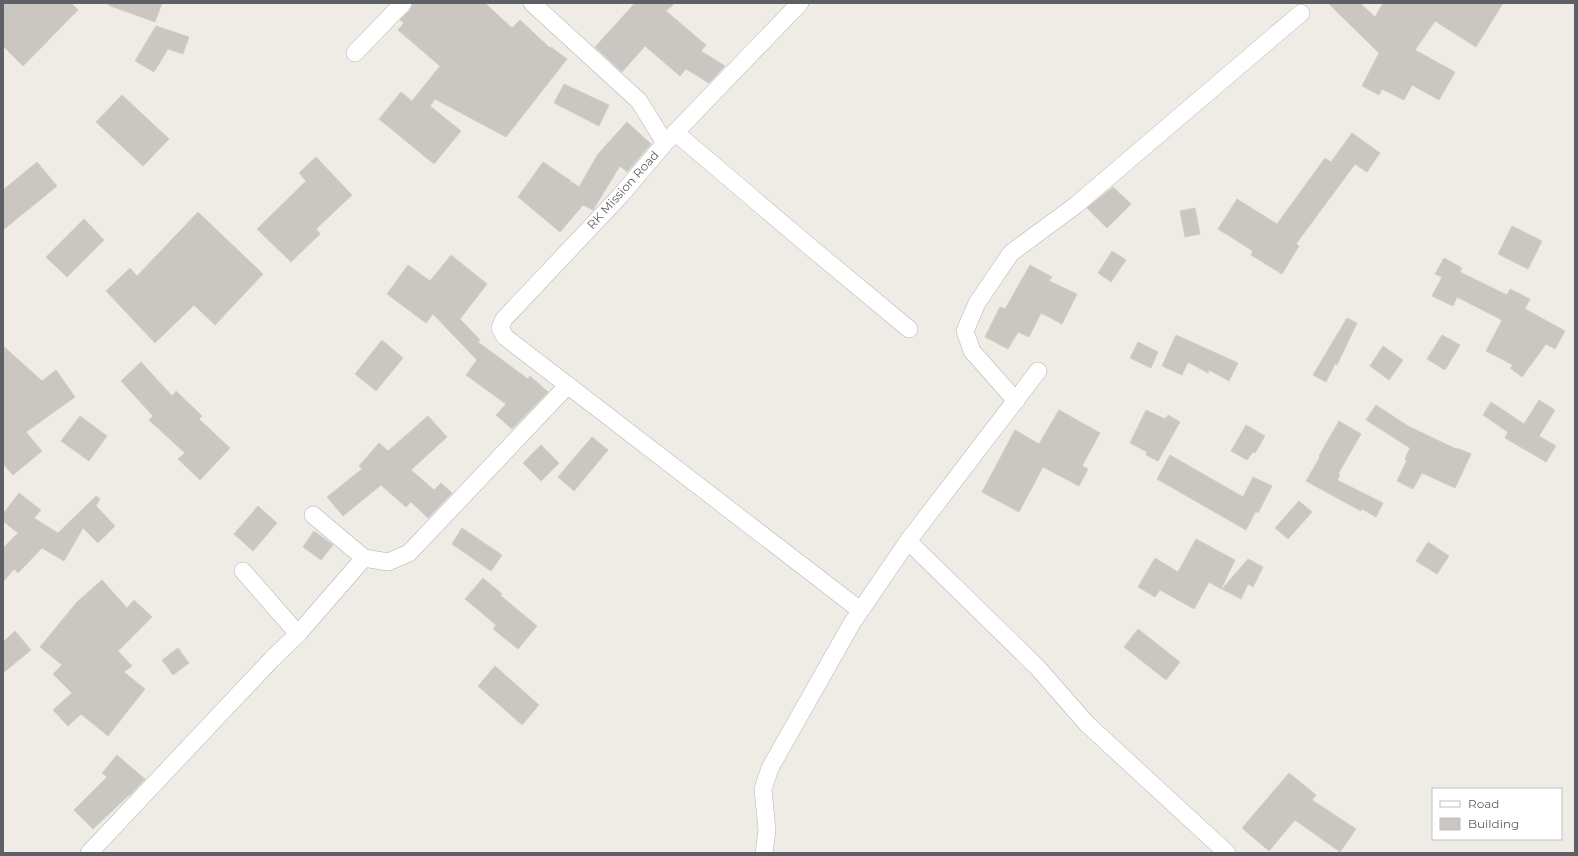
<svg xmlns="http://www.w3.org/2000/svg" width="1578" height="856" font-family="Montserrat,sans-serif">
	<rect width="100%" height="100%" fill="#eeece5"/>
	<g fill="#cac7c2" stroke="#d3cec3">
		<polygon points="3,3 71,3 78,10 23,66 3,46"/>
		<polygon points="108,3 162,3 155,22 108,5"/>
		<polygon points="413,3 485,3 512,28 520,20 550,48 551,47 567,59 506,137 435,99 430,106 461,131 434,164 379,119 401,92 412,101 440,66 398,30 404,23 400,20 410,10"/>
		<polygon points="635,3 675,3 666,11 706,45 701,51 725,66 709,83 686,69 680,76 645,46 622,72 595,47"/>
		<polygon points="1328,3 1360,3 1375,17 1383,3 1503,3 1476,47 1435,21 1415,50 1455,72 1439,100 1412,85 1404,100 1382,89 1379,95 1362,86 1379,53"/>
		<polygon points="156,26 189,37 183,54 168,49 154,72 135,61"/>
		<polygon points="564,84 609,105 599,126 554,103"/>
		<polygon points="122,95 169,139 143,166 96,122"/>
		<polygon points="627,122 651,144 627,172 620,166 593,210 583,205 560,232 518,197 543,162 571,181 569,185 572,182 579,187 598,154"/>
		<polygon points="1352,133 1380,153 1367,172 1355,164 1296,244 1299,246 1282,274 1251,255 1253,251 1218,229 1237,199 1277,224 1325,158 1331,162"/>
		<polygon points="316,157 352,195 316,229 320,234 291,262 257,229 306,181 299,173"/>
		<polygon points="37,162 57,186 3,230 3,190"/>
		<polygon points="1113,187 1131,204 1107,228 1087,208"/>
		<polygon points="1195,208 1200,234 1185,237 1180,211"/>
		<polygon points="198,212 263,274 215,325 194,305 155,343 106,291 130,268 137,276"/>
		<polygon points="84,219 104,240 67,277 46,257"/>
		<polygon points="1512,226 1542,241 1528,269 1498,254"/>
		<polygon points="1112,251 1126,260 1111,282 1098,273"/>
		<polygon points="451,255 487,284 460,319 480,340 478,342 528,379 530,376 548,392 512,429 496,415 506,404 466,375 477,360 433,314 426,323 387,294 408,265 430,281"/>
		<polygon points="1444,258 1462,268 1460,272 1507,295 1510,289 1530,299 1525,309 1565,331 1555,349 1546,344 1522,377 1510,368 1513,365 1486,351 1502,320 1457,297 1453,306 1432,296 1442,277 1435,274"/>
		<polygon points="1030,265 1052,277 1049,281 1077,294 1062,324 1041,313 1029,337 1018,332 1008,349 985,337 1000,307 1005,309"/>
		<polygon points="1347,318 1357,323 1337,365 1335,364 1326,382 1313,375"/>
		<polygon points="1176,335 1238,363 1229,381 1209,370 1208,373 1188,362 1182,375 1162,366"/>
		<polygon points="1442,335 1460,345 1445,370 1427,359"/>
		<polygon points="382,340 403,358 376,391 355,374"/>
		<polygon points="1138,342 1158,352 1151,368 1130,358"/>
		<polygon points="3,346 42,381 56,370 75,397 26,432 42,451 13,475 3,464"/>
		<polygon points="1383,346 1403,360 1389,380 1370,366"/>
		<polygon points="141,362 172,396 176,391 202,416 199,419 230,448 200,480 178,459 185,453 149,420 153,416 121,381"/>
		<polygon points="1539,400 1555,410 1539,436 1556,446 1546,462 1505,438 1508,432 1483,415 1491,402 1524,424"/>
		<polygon points="1376,405 1408,426 1456,449 1457,448 1471,454 1455,488 1422,473 1413,489 1397,481 1407,460 1405,459 1410,448 1366,420"/>
		<polygon points="1059,410 1100,433 1082,466 1088,469 1079,486 1043,467 1019,512 982,492 1015,430 1039,444"/>
		<polygon points="1146,410 1165,419 1168,415 1180,422 1158,461 1146,455 1147,452 1130,443"/>
		<polygon points="80,416 107,436 89,461 61,441"/>
		<polygon points="428,416 447,437 411,470 434,490 441,483 452,493 428,518 411,502 406,507 381,485 343,516 327,497 362,469 359,466 379,443 388,451"/>
		<polygon points="1339,421 1361,434 1338,474 1340,475 1337,480 1383,503 1376,517 1362,509 1361,511 1306,481 1320,457 1319,456"/>
		<polygon points="1246,425 1265,436 1255,453 1253,452 1247,460 1231,451"/>
		<polygon points="592,437 608,450 574,491 558,477"/>
		<polygon points="541,445 559,463 541,481 523,463"/>
		<polygon points="1170,455 1243,497 1253,477 1272,486 1258,513 1256,511 1246,530 1157,479"/>
		<polygon points="19,493 41,510 34,518 58,533 96,496 100,499 96,506 115,526 98,543 83,528 64,561 42,548 18,573 14,569 3,582 3,548 18,533 3,521 3,514"/>
		<polygon points="1299,501 1312,512 1288,539 1275,528"/>
		<polygon points="258,506 277,523 253,551 234,534"/>
		<polygon points="462,528 502,555 491,571 452,544"/>
		<polygon points="314,531 333,545 321,560 303,547"/>
		<polygon points="1196,539 1235,560 1221,589 1209,582 1194,609 1160,590 1155,597 1138,587 1155,558 1178,572"/>
		<polygon points="1428,542 1449,556 1437,574 1416,561"/>
		<polygon points="1248,559 1263,567 1253,587 1248,584 1241,599 1222,589"/>
		<polygon points="483,578 502,594 500,595 537,626 518,649 493,629 496,625 465,599"/>
		<polygon points="102,580 127,608 134,600 152,617 118,651 132,666 124,672 145,689 108,736 81,714 68,726 53,710 72,693 53,674 62,665 40,647 77,602"/>
		<polygon points="1138,629 1180,662 1166,680 1124,647"/>
		<polygon points="15,631 31,650 3,673 3,642"/>
		<polygon points="178,648 189,663 173,675 162,660"/>
		<polygon points="495,666 539,705 522,725 478,686"/>
		<polygon points="117,755 145,779 130,795 129,795 93,829 74,810 107,777 102,773"/>
		<polygon points="1289,773 1316,795 1312,800 1356,829 1340,852 1295,820 1269,851 1242,828"/>
	</g>
	<g fill="none" stroke-linecap="round" stroke-linejoin="round">
		<g stroke="#b2b5b9" stroke-width="18">
			<g id="minor">
				<polyline points="532,3 639,101 665,143 620,196 504,319 500,328 505,337 860,610"/>
				<polyline points="355,53 403,3"/>
				<polyline points="676,133 809,246 909,329"/>
				<polyline points="668,140 800,3"/>
				<polyline points="1016,401 972,351 965,331 977,303 1011,253 1076,205 1301,13"/>
				<polyline points="313,515 364,558 388,562 409,553 568,385"/>
				<polyline points="908,541 1038,668 1087,724 1227,853"/>
				<polyline points="243,571 298,634"/>
				<polyline points="89,853 272,659 298,634 364,558"/>
				<polyline points="764,853 767,830 763,789 770,768 852,623 908,541 1038,371"/>
			</g>
		</g>
		<use href="#minor" stroke="#fff" stroke-width="17"/>
	</g>
	<g text-anchor="middle" stroke-width="3.5" stroke-linejoin="round" paint-order="stroke">
		<g font-size="12" fill="#5d6064" stroke="#fff">
			<text transform="translate(623 190) rotate(-48)" y="4">RK Mission Road</text>
		</g>
	</g>
	<rect width="1578" height="856" fill="none" stroke="#5d6064" stroke-width="8"/>
	<rect x="1432" y="788" width="130" height="52" fill="#ffffff" stroke="#bebfc1"/>
	<rect x="1440" y="801" width="20" height="6" fill="#ffffff" stroke="#bebfc1"/>
	<text x="1468" y="808" font-size="12" fill="#5d6064">Road</text>
	<rect x="1440" y="818" width="20" height="12" fill="#cac7c2" stroke="#bebfc1"/>
	<text x="1468" y="828" font-size="12" fill="#5d6064">Building</text>
</svg>
